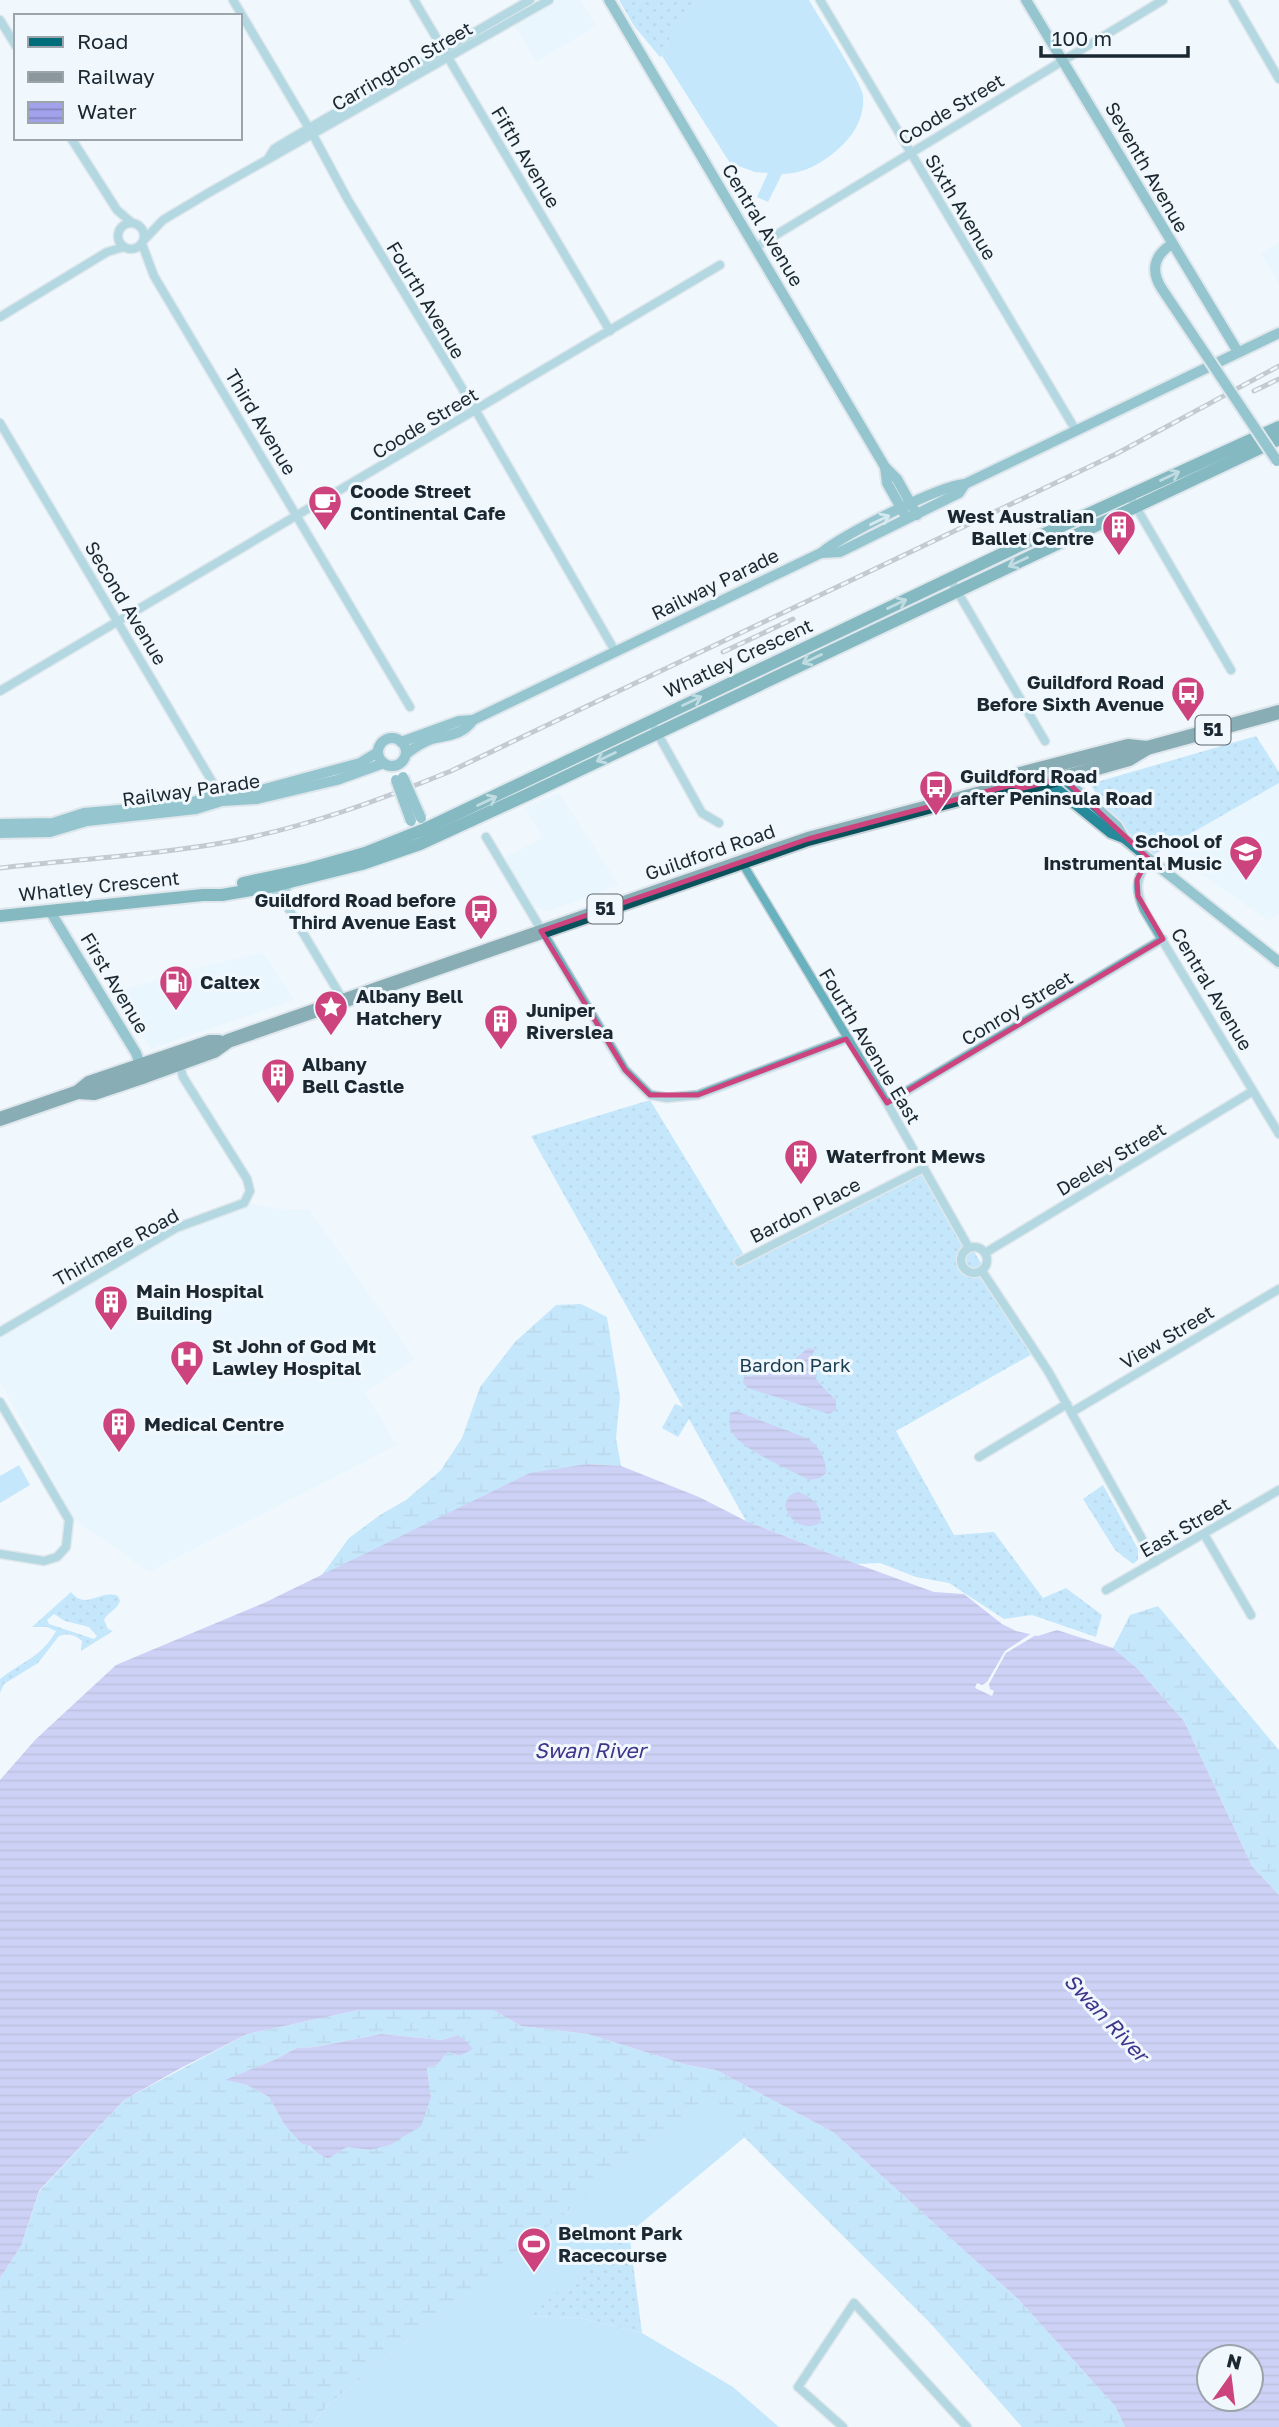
<svg xmlns="http://www.w3.org/2000/svg" width="1279" height="2427" font-family="'Golos Text',sans-serif">
	<defs>
		<pattern id="grass-dots" width="8" height="8" patternUnits="userSpaceOnUse" patternTransform="scale(1.75)"><rect width="8" height="8" fill="#91d2f8"/><path d="M2 2h.1M6 6h.1" fill="none" stroke="#7cb4d5" stroke-width="1.8" stroke-linecap="round"/></pattern>
		<pattern id="wetland-marsh" width="20" height="14" patternUnits="userSpaceOnUse" patternTransform="scale(1.75)"><rect width="20" height="14" fill="#91d2f8"/><path d="M1 5h8M5 5V1M11 12h8M15 12V8" fill="none" stroke="#7cb4d5"/></pattern>
		<pattern id="water-rules" width="6" height="5" patternUnits="userSpaceOnUse" patternTransform="scale(1.75)"><rect width="6" height="5" fill="#a2a2ec"/><path d="M0 2.5h6" fill="none" stroke="#8384c0"/></pattern>
	</defs>
	<rect width="100%" height="100%" fill="#f1f8fd"/>
	<g fill="#e1f3fd">
		<polygon points="558,0 581,0 596,26 536,62 514,25"/>
		<polygon points="1279,243 1279,284 1261,254"/>
		<polygon points="1279,783 1279,915 1269,921 1164,849"/>
		<polygon points="559,793 619,885 549,911 525,905 499,860 542,838 525,807"/>
		<polygon points="263,952 294,1000 151,1049 115,992 204,966"/>
		<polygon points="244,1203 285,1210 309,1209 415,1359 365,1392 397,1445 149,1572 75,1520 0,1382 0,1325 163,1236"/>
	</g>
	<g fill="url(#grass-dots)" fill-rule="evenodd">
		<path d="M 619,0 L 704,0 C 680,18 673,30 662,56 L 660,57 L 634,26 Z"/>
		<polygon points="1256,736 1279,772 1279,783 1148,858 1117,826 1090,784"/>
		<polygon points="650,1100 746,1258 926,1170 1034,1353 896,1431 954,1535 994,1532 1043,1598 1066,1588 1102,1615 1096,1637 1032,1615 1004,1619 949,1583 916,1577 880,1563 857,1564 746,1521 689,1419 678,1437 662,1428 675,1404 683,1407 531,1136"/>
		<polygon points="1103,1485 1138,1549 1138,1560 1133,1564 1115,1550 1083,1499"/>
		<path d="M 71,1592 C 86,1611 100,1589 118,1596 L 120,1601 C 117,1610 108,1612 104,1620 L 108,1629 L 113,1631 L 81,1651 L 82,1641 C 75,1634 67,1633 59,1636 L 38,1663 L 4,1684 L 0,1693 L 0,1679 C 21,1662 42,1657 56,1631 L 47,1627 L 32,1627 ZM 54,1614 L 65,1621 L 89,1627 L 97,1636 L 94,1639 L 49,1624 L 47,1620 Z"/>
		<polygon points="629,2232 642,2333 580,2318 528,2316"/>
	</g>
	<g fill="url(#wetland-marsh)" fill-rule="evenodd">
		<polygon points="581,1304 607,1317 620,1397 616,1438 621,1466 587,1464 322,1575 349,1538 380,1515 406,1500 441,1470 462,1438 480,1387 515,1342 556,1305"/>
		<polygon points="1158,1606 1279,1750 1279,1895 1252,1866 1184,1721 1137,1668 1113,1648 1130,1615"/>
		<path d="M 359,2010 L 493,2010 L 521,2026 L 588,2034 L 687,2065 L 716,2070 L 833,2132 L 1018,2299 L 1115,2406 L 1125,2427 L 1022,2427 L 931,2324 L 706,2099 L 327,2406 L 310,2427 L 0,2427 L 0,2278 L 21,2246 L 39,2192 L 124,2100 L 247,2034 ZM 381,2034 L 442,2040 L 458,2035 L 472,2049 L 459,2056 L 448,2052 L 437,2065 L 427,2068 L 431,2098 L 369,2150 L 347,2147 L 328,2159 L 317,2153 L 284,2124 L 269,2097 L 247,2085 L 227,2080 L 274,2060 L 297,2048 L 315,2047 Z"/>
	</g>
	<g fill="#91d2f8">
		<path d="M 703,0 L 809,0 C 818,16 862,83 863,95 C 865,118 853,137 836,151 C 821,164 802,174 782,174 L 768,202 L 757,197 L 768,173 L 755,172 L 730,163 L 662,56 C 673,30 680,17 703,0 Z"/>
		<polygon points="19,1465 30,1485 0,1503 0,1476"/>
		<polygon points="706,2098 745,2137 529,2316 580,2318 642,2333 733,2387 779,2427 310,2427 327,2406"/>
	</g>
	<g fill="url(#water-rules)" fill-rule="evenodd">
		<path d="M 808,1348 L 815,1349 C 802,1369 822,1387 836,1400 L 836,1410 L 829,1414 L 748,1388 L 743,1383 L 744,1377 L 776,1371 L 789,1364 Z"/>
		<path d="M 736,1411 L 809,1439 C 820,1449 826,1458 826,1473 L 820,1478 L 810,1480 C 793,1472 742,1449 733,1434 C 729,1428 729,1420 730,1413 Z"/>
		<path d="M 587,1464 L 621,1466 L 699,1497 L 746,1521 L 857,1564 L 934,1592 L 964,1594 L 1002,1624 L 1016,1631 L 1038,1636 L 1057,1630 L 1113,1648 L 1137,1668 L 1184,1721 L 1252,1866 L 1279,1895 L 1279,2427 L 1125,2427 L 1115,2406 L 1018,2299 L 833,2132 L 716,2070 L 687,2065 L 588,2034 L 521,2026 L 493,2010 L 359,2010 L 247,2034 L 179,2069 L 124,2100 L 39,2191 L 21,2246 L 0,2278 L 0,1780 L 36,1739 L 116,1665 L 264,1603 L 530,1473 ZM 1209,2357 L 1251,2357 L 1251,2399 L 1209,2399 Z"/>
		<path d="M 798,1492 C 812,1497 824,1507 820,1523 C 804,1531 789,1522 785,1505 L 789,1496 Z"/>
		<polygon points="381,2034 442,2040 458,2035 465,2040 473,2049 459,2056 448,2052 437,2065 427,2068 431,2098 421,2126 390,2145 369,2150 347,2147 328,2159 317,2153 310,2146 301,2143 284,2124 269,2097 247,2085 225,2080 274,2060 297,2048 315,2047"/>
	</g>
	<polygon fill="#f1f8fd" points="1046,1629 1006,1653 989,1684 990,1689 994,1691 992,1696 975,1688 977,1683 982,1685 987,1682 1005,1651 1035,1631"/>
	<g fill="none" stroke-linecap="round" stroke-linejoin="round">
		<g stroke="#cad3d8" stroke-width="11">
			<g id="street">
				<polyline points="233,0 313,135 348,200 476,411 615,651"/>
				<polyline points="414,0 610,331"/>
				<polyline points="820,0 1075,429"/>
				<polyline points="1233,0 1279,79"/>
				<polyline points="0,20 16,46"/>
				<polyline points="71,138 117,210 132,223"/>
				<polyline points="269,157 274,149 292,138 530,0"/>
				<circle cx="131" cy="236" r="13"/>
				<polyline points="144,240 163,220 210,192 549,0"/>
				<polyline points="142,244 154,276 410,707"/>
				<polyline points="756,247 1163,0"/>
				<polyline points="0,317 107,252 124,247"/>
				<polyline points="0,423 220,795"/>
				<polyline points="1129,495 1231,670"/>
				<polyline points="950,579 1045,741"/>
				<polyline points="0,691 720,265"/>
				<polyline points="655,729 702,813 719,823"/>
				<polyline points="486,837 625,1070 650,1095 667,1098 698,1095 846,1039"/>
				<path d="M 1148,858 C 1137,880 1134,887 1144,910 L 1279,1134"/>
				<polyline points="741,861 887,1103 969,1248"/>
				<path d="M 275,882 C 273,891 279,902 287,906 L 343,1000"/>
				<polyline points="287,906 285,891 290,883"/>
				<polyline points="887,1103 1163,939"/>
				<circle cx="974" cy="1260" r="13"/>
				<polyline points="985,1253 1253,1091"/>
				<polyline points="739,1262 924,1168"/>
				<polyline points="982,1271 1048,1371 1155,1562"/>
				<polyline points="0,1332 176,1228 244,1203 250,1191 247,1179 183,1077 179,1063"/>
				<polyline points="0,1402 69,1520 66,1547 57,1557 44,1561 0,1554"/>
				<polyline points="1072,1412 1279,1289"/>
				<polyline points="979,1457 1067,1404"/>
				<polyline points="1204,1534 1251,1615"/>
				<polyline points="1106,1590 1279,1490"/>
				<polyline points="843,2427 798,2387 854,2303 967,2427"/>
			</g>
		</g>
		<g stroke="#cad3d8" stroke-width="14">
			<g id="secondary">
				<polyline points="609,0 885,467 897,479 917,515"/>
				<polyline points="1026,0 1238,352"/>
				<path d="M 1162,289 C 1150,271 1154,255 1172,244"/>
				<polyline points="885,467 887,483 905,515"/>
				<polyline points="821,553 840,552 959,493 965,484"/>
				<circle cx="392" cy="752" r="14"/>
				<path d="M 401,742 L 459,721 L 473,720 L 821,553 C 843,535 938,486 965,484 L 1279,333"/>
				<path d="M 406,754 C 414,748 422,742 432,739 C 448,735 463,735 473,720"/>
				<polyline points="1061,776 1117,826 1124,838 1148,858 1279,962"/>
				<polyline points="1048,782 1111,833 1124,838"/>
				<polyline points="0,824 53,823 84,813 187,804 219,793 254,792 360,763 378,752"/>
				<polyline points="0,833 50,832 87,821 196,809 222,801 257,799 337,780 384,763"/>
				<polyline points="50,911 136,1053 143,1072"/>
			</g>
		</g>
		<g stroke="#cad3d8" stroke-width="16">
			<g id="primary">
				<polyline points="243,883 308,869 365,853 425,829 1029,541 1279,427"/>
				<polyline points="0,916 203,895 222,895 274,886 362,864 420,844 529,794 1279,439"/>
			</g>
		</g>
		<g stroke="#cad3d8" stroke-width="18">
			<g id="highway">
				<polyline points="1011,785 1020,774 1039,769 1128,746 1147,748"/>
				<polyline points="78,1092 94,1093 145,1076 214,1051 228,1041 808,839 1011,785 1023,788 1048,782 1129,759 1147,748 1279,712"/>
				<polyline points="0,1119 78,1092 89,1083 210,1042 219,1042"/>
			</g>
		</g>
		<use href="#street" stroke="#68b1be" stroke-width="8"/>
		<use href="#secondary" stroke="#278a9a" stroke-width="10"/>
		<use href="#primary" stroke="#006d7a" stroke-width="12"/>
		<use href="#highway" stroke="#09525c" stroke-width="14"/>
		<g stroke="#8c969d" stroke-width="5">
			<g id="rail">
				<polyline points="1254,391 1279,379"/>
				<polyline points="723,652 793,619"/>
				<path d="M 0,868 C 77,859 157,855 233,841 C 309,826 380,800 451,771 L 1116,454 L 1279,366"/>
			</g>
		</g>
		<use href="#rail" stroke="#f1f8fd" stroke-width="2.5" stroke-dasharray="8" stroke-linecap="butt"/>
		<g stroke="#cad3d8" stroke-width="14" stroke-linecap="butt">
			<g id="secondary-bridge">
				<polyline points="1162,289 1277,461"/>
				<polyline points="403,777 421,818"/>
				<polyline points="396,780 411,821"/>
			</g>
		</g>
		<use href="#secondary-bridge" stroke="#278a9a" stroke-width="10"/>
	</g>
	<defs><path id="oneway-shaft" d="M-6 0H5M1.5-3L5.5 0L1.5 3" fill="none" stroke-width="1.6" stroke-linecap="round" stroke-linejoin="round" transform="scale(1.75)"/></defs>
	<g stroke="#85b9c2">
		<use href="#oneway-shaft" transform="translate(1170 476) rotate(-25)"/>
		<use href="#oneway-shaft" transform="translate(1018 562) rotate(155)"/>
		<use href="#oneway-shaft" transform="translate(897 604) rotate(-25)"/>
		<use href="#oneway-shaft" transform="translate(812 659) rotate(155)"/>
		<use href="#oneway-shaft" transform="translate(692 701) rotate(-25)"/>
		<use href="#oneway-shaft" transform="translate(606 757) rotate(154)"/>
		<use href="#oneway-shaft" transform="translate(487 801) rotate(-25)"/>
	</g>
	<use stroke="#b4d7df" href="#oneway-shaft" transform="translate(880 520) rotate(-26)"/>
	<path d="M0 0H1279V2427H0ZM 1063,778 L 1148,858 L 1137,880 L 1138,896 L 1163,939 L 887,1103 L 846,1039 L 698,1095 L 650,1095 L 625,1070 L 541,931 L 808,839 L 1011,785 L 1023,788 Z" fill="#f1f8fd" fill-opacity=".55" fill-rule="evenodd"/>
	<path fill="none" stroke="#cc437e" stroke-width="5" stroke-linejoin="round" d="M 1063,778 L 1148,858 L 1137,880 L 1138,896 L 1163,939 L 887,1103 L 846,1039 L 698,1095 L 650,1095 L 625,1070 L 541,931 L 808,839 L 1011,785 L 1023,788 Z"/>
	<defs>
		<g id="cafe-pin" transform="scale(1.75)"><path d="M0 17L-7.5 6A9.5 9.5 0 1 1 7.5 6Z" fill="#cc437e" stroke="#f1f8fd"/><path d="M-5.5-4.5H6V0H3Q3 3.5 0 3.5H-2.5Q-5.5 3.5-5.5 0ZM3-3.2v2h1.7v-2ZM-6 4.5H4V6H-6Z" fill="#fff"/></g>
		<g id="building-pin" transform="scale(1.75)"><path d="M0 17L-7.5 6A9.5 9.5 0 1 1 7.5 6Z" fill="#cc437e" stroke="#f1f8fd"/><path d="M-4-6H4V6H1V3H-1V6H-4ZM-2.5-4.3h1.7v1.8h-1.7ZM.8-4.3h1.7v1.8H.8ZM-2.5-1h1.7V.8h-1.7ZM.8-1h1.7V.8H.8Z" fill="#fff"/></g>
		<g id="bus-pin" transform="scale(1.75)"><path d="M0 17L-7.5 6A9.5 9.5 0 1 1 7.5 6Z" fill="#cc437e" stroke="#f1f8fd"/><path d="M-5-6H5V4H4V6H2V4H-2V6H-4V4H-5ZM-3.5-4V0h7V-4ZM-3.5 1.2v1.5H-2V1.2ZM2 1.2v1.5H3.5V1.2Z" fill="#fff"/></g>
		<g id="school-pin" transform="scale(1.75)"><path d="M0 17L-7.5 6A9.5 9.5 0 1 1 7.5 6Z" fill="#cc437e" stroke="#f1f8fd"/><path d="M0-5L7-2L0 1L-7-2ZM-4 1L0 2.5L4 1V4Q0 6-4 4Z" fill="#fff"/></g>
		<g id="fuel-pin" transform="scale(1.75)"><path d="M0 17L-7.5 6A9.5 9.5 0 1 1 7.5 6Z" fill="#cc437e" stroke="#f1f8fd"/><path d="M-5.5-6h7V0h2V4h1.3V-2.5L3-4.5l.8-.8L6-3V5H2.5V1h-1V6h-7ZM-4.2-4.7v3.2H.2V-4.7Z" fill="#fff"/></g>
		<g id="sight-pin" transform="scale(1.75)"><path d="M0 17L-7.5 6A9.5 9.5 0 1 1 7.5 6Z" fill="#cc437e" stroke="#f1f8fd"/><path d="M0-6L1.8-2.2L6-1.7L2.9 1.2L3.7 5.4L0 3.3L-3.7 5.4L-2.9 1.2L-6-1.7L-1.8-2.2Z" fill="#fff"/></g>
		<g id="hospital-pin" transform="scale(1.75)"><path d="M0 17L-7.5 6A9.5 9.5 0 1 1 7.5 6Z" fill="#cc437e" stroke="#f1f8fd"/><path d="M-5-5h3v3.5h4V-5h3V5h-3V1.5h-4V5h-3Z" fill="#fff"/></g>
		<g id="stadium-pin" transform="scale(1.75)"><path d="M0 17L-7.5 6A9.5 9.5 0 1 1 7.5 6Z" fill="#cc437e" stroke="#f1f8fd"/><path d="M0-5a6.5 5 0 1 0 0 10a6.5 5 0 1 0 0-10ZM-3.5-1.8h7v3.6h-7Z" fill="#fff"/></g>
	</defs>
	<g fill-rule="evenodd">
		<use href="#cafe-pin" x="325" y="502"/>
		<use href="#building-pin" x="1119" y="527"/>
		<use href="#bus-pin" x="1188" y="693"/>
		<use href="#bus-pin" x="936" y="787"/>
		<use href="#school-pin" x="1246" y="852"/>
		<use href="#bus-pin" x="481" y="911"/>
		<use href="#fuel-pin" x="176" y="982"/>
		<use href="#sight-pin" x="331" y="1007"/>
		<use href="#building-pin" x="501" y="1021"/>
		<use href="#building-pin" x="278" y="1075"/>
		<use href="#building-pin" x="801" y="1156"/>
		<use href="#building-pin" x="111" y="1302"/>
		<use href="#hospital-pin" x="187" y="1357"/>
		<use href="#building-pin" x="119" y="1424"/>
		<use href="#stadium-pin" x="534" y="2244"/>
	</g>
	<g text-anchor="middle" stroke-width="6" stroke-linejoin="round" paint-order="stroke">
		<g fill="#f1f8fd" stroke="#5b666e" stroke-width="2">
			<rect x="1195.5" y="715.5" width="35" height="29" rx="5"/>
			<rect x="587.5" y="894.5" width="35" height="29" rx="5"/>
		</g>
		<g font-size="18" font-weight="bold" fill="#1b2831">
			<text x="1213" y="736">51</text>
			<text x="605" y="915">51</text>
		</g>
		<g font-size="19" fill="#1b2831" stroke="#f1f8fd">
			<text transform="translate(402 66) rotate(-30)" y="7">Carrington Street</text>
			<text transform="translate(951 109) rotate(-31)" y="7">Coode Street</text>
			<text transform="translate(526 157) rotate(59)" y="7">Fifth Avenue</text>
			<text transform="translate(1147 167) rotate(60)" y="7">Seventh Avenue</text>
			<text transform="translate(961 207) rotate(59)" y="7">Sixth Avenue</text>
			<text transform="translate(763 225) rotate(59)" y="7">Central Avenue</text>
			<text transform="translate(426 300) rotate(59)" y="7">Fourth Avenue</text>
			<text transform="translate(261 422) rotate(59)" y="7">Third Avenue</text>
			<text transform="translate(425 423) rotate(-31)" y="7">Coode Street</text>
			<text transform="translate(715 584) rotate(-26)" y="7">Railway Parade</text>
			<text transform="translate(126 603) rotate(59)" y="7">Second Avenue</text>
			<text transform="translate(738 658) rotate(-25)" y="7">Whatley Crescent</text>
			<text transform="translate(191 790) rotate(-8)" y="7">Railway Parade</text>
			<text transform="translate(710 852) rotate(-19)" y="7">Guildford Road</text>
			<text transform="translate(99 886) rotate(-6)" y="7">Whatley Crescent</text>
			<text transform="translate(115 983) rotate(59)" y="7">First Avenue</text>
			<text transform="translate(1212 989) rotate(59)" y="7">Central Avenue</text>
			<text transform="translate(1017 1008) rotate(-31)" y="7">Conroy Street</text>
			<text transform="translate(870 1046) rotate(59)" y="7">Fourth Avenue East</text>
			<text transform="translate(1111 1159) rotate(-31)" y="7">Deeley Street</text>
			<text transform="translate(805 1210) rotate(-27)" y="7">Bardon Place</text>
			<text transform="translate(116 1247) rotate(-29)" y="7">Thirlmere Road</text>
			<text transform="translate(1167 1337) rotate(-31)" y="7">View Street</text>
			<text transform="translate(1185 1527) rotate(-30)" y="7">East Street</text>
		</g>
		<g font-size="19" font-weight="bold" fill="#1b2831" stroke="#f1f8fd" text-anchor="start">
			<text x="350" y="498">Coode Street<tspan x="350" dy="22">Continental Cafe</tspan></text>
			<text x="1094" y="523" text-anchor="end">West Australian<tspan x="1094" dy="22">Ballet Centre</tspan></text>
			<text x="1164" y="689" text-anchor="end">Guildford Road<tspan x="1164" dy="22">Before Sixth Avenue</tspan></text>
			<text x="960" y="783">Guildford Road<tspan x="960" dy="22">after Peninsula Road</tspan></text>
			<text x="1222" y="848" text-anchor="end">School of<tspan x="1222" dy="22">Instrumental Music</tspan></text>
			<text x="456" y="907" text-anchor="end">Guildford Road before<tspan x="456" dy="22">Third Avenue East</tspan></text>
			<text x="200" y="989">Caltex</text>
			<text x="356" y="1003">Albany Bell<tspan x="356" dy="22">Hatchery</tspan></text>
			<text x="526" y="1017">Juniper<tspan x="526" dy="22">Riverslea</tspan></text>
			<text x="302" y="1071">Albany<tspan x="302" dy="22">Bell Castle</tspan></text>
			<text x="826" y="1163">Waterfront Mews</text>
			<text x="136" y="1298">Main Hospital<tspan x="136" dy="22">Building</tspan></text>
			<text x="212" y="1353">St John of God Mt<tspan x="212" dy="22">Lawley Hospital</tspan></text>
			<text x="144" y="1431">Medical Centre</text>
			<text x="558" y="2240">Belmont Park<tspan x="558" dy="22">Racecourse</tspan></text>
		</g>
		<g font-size="19" fill="#193e52" stroke="#f1f8fd">
			<text x="795" y="1372">Bardon Park</text>
		</g>
		<g font-size="21" font-style="italic" fill="#40358b" stroke="#f1f8fd">
			<text x="590" y="1758">Swan River</text>
			<text transform="translate(1106 2018) rotate(47)" y="7">Swan River</text>
		</g>
	</g>
	<rect x="14" y="14" width="228" height="126" fill="#f1f8fd" stroke="#9ba5ab" stroke-width="2"/>
	<rect x="28" y="37" width="35" height="10" fill="#006d7a" stroke="#9ba5ab" stroke-width="2"/>
	<text x="77" y="49" font-size="21" fill="#1b2831">Road</text>
	<rect x="28" y="72" width="35" height="10" fill="#8c969d" stroke="#9ba5ab" stroke-width="2"/>
	<text x="77" y="84" font-size="21" fill="#1b2831">Railway</text>
	<rect x="28" y="102" width="35" height="21" fill="url(#water-rules)" stroke="#9ba5ab" stroke-width="2"/>
	<text x="77" y="119" font-size="21" fill="#1b2831">Water</text>
	<g transform="translate(1230 2378) rotate(14)"><circle r="33" fill="#f1f8fd" stroke="#9ba5ab" stroke-width="2"/>
	<path d="M0-5L12 26L0 18L-12 26Z" fill="#cc437e"/>
	<text y="-10" font-size="19" font-weight="bold" text-anchor="middle" fill="#1b2831">N</text>
	</g>
	<path d="M1041 46v10h147v-10" fill="none" stroke="#1b2831" stroke-width="3.5"/>
	<text x="1052" y="46" font-size="21" fill="#1b2831" stroke="#f1f8fd" stroke-width="5" paint-order="stroke">100 m</text>
</svg>
